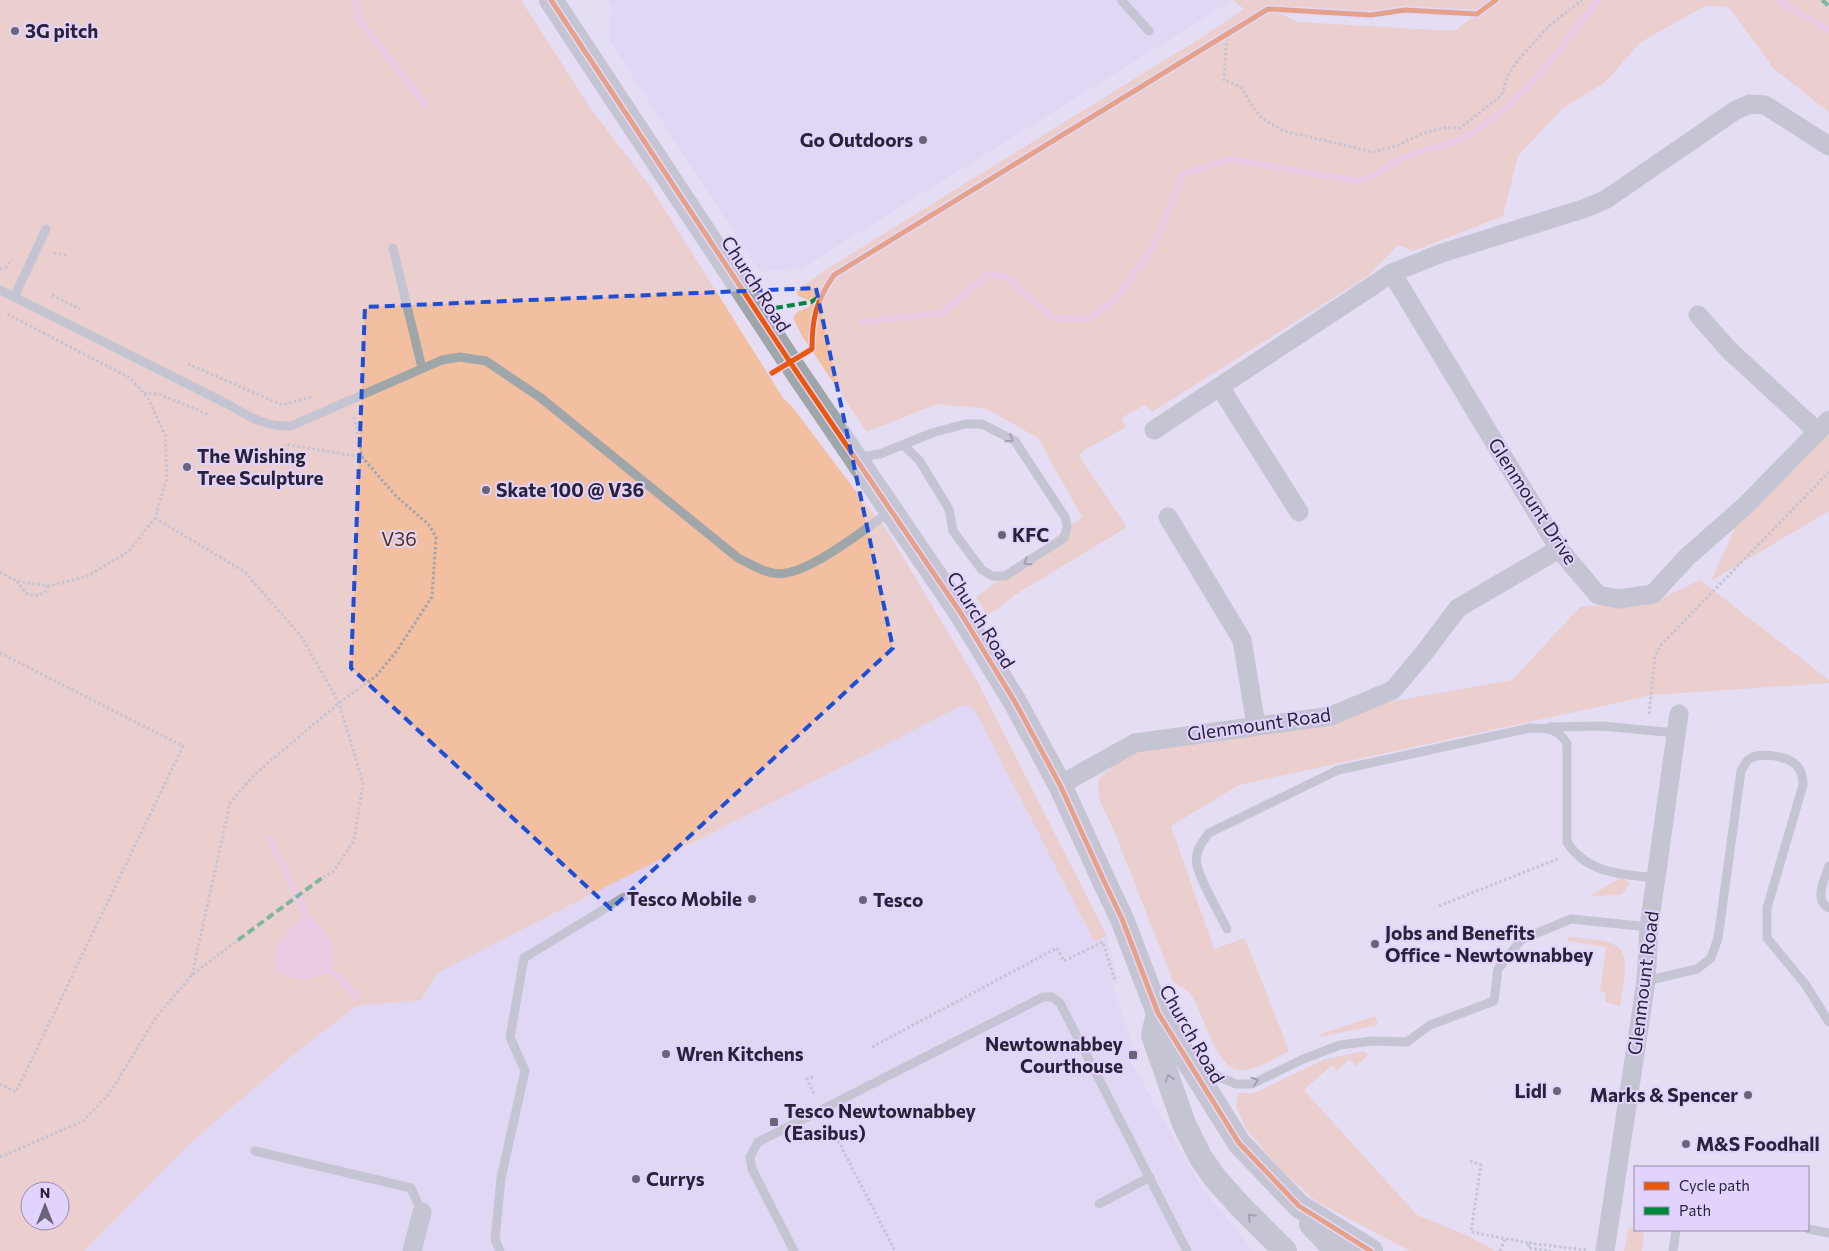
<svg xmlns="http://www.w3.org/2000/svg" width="1829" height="1251" font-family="Commissioner,sans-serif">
	<rect width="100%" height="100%" fill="#e4ddf4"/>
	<g fill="#dcd0f5">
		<polygon points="608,0 1233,0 802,268 760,272 609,40 612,6"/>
		<polygon points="977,681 1107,936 1118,983 1112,985 1133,1046 1128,1048 1132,1064 1201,1187 1253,1251 84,1251 221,1111 356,1006 421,1000 437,973"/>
	</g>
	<g fill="#f2bfa0" fill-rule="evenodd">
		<path d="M 0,0 L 521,0 L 591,109 L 650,186 L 783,398 L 794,409 L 864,502 L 887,530 L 977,681 L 1107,936 L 1094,941 L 978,716 L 971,707 L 963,705 L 437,973 L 421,1000 L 356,1006 L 288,1059 L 190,1143 L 84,1251 L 0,1251 ZM 30,1191 L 60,1191 L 60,1221 L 30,1221 Z"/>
		<path d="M 1233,0 L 1829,0 L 1829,112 L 1774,69 L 1729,7 L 1705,6 L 1641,42 L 1605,82 L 1562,109 L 1518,156 L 1503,216 L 1413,251 L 1398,245 L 1368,276 L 1152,412 L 1145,405 L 1121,418 L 1126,427 L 1084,450 L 1079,456 L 1127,527 L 1018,593 L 987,616 L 976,597 L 1082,517 L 1038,438 L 987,409 L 937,404 L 867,432 L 802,336 L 793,318 L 797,312 L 809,307 L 812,302 L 797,295 L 798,290 L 822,272 L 1207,34 L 1244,9 ZM 1270,9 L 1371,15 L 1405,10 L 1476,15 L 1454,31 L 1298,22 Z"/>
		<polygon points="1829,420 1829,511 1711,581 1745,506"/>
		<path d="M 1700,580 L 1829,680 L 1829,683 L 1653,695 L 1239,785 L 1171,826 L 1214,949 L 1245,938 L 1289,1051 C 1275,1058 1256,1071 1239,1070 C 1217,1069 1203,1015 1193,998 C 1189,990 1179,986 1173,981 L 1113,828 L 1100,801 L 1098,789 L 1099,778 L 1123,757 L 1152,744 L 1512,680 L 1580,607 L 1658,600 Z"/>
		<polygon points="1622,877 1630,884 1621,895 1589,896"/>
		<path d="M 1568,937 C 1629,941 1631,946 1620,1006 L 1605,1002 L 1606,992 L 1600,992 L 1606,947 L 1568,941 Z"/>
		<polygon points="1375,1016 1378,1025 1318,1037 1324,1033"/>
		<polygon points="1364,1051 1368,1055 1356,1066 1350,1059 1337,1071 1332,1065 1304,1090 1417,1215 1469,1236 1496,1251 1410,1251 1317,1202 1280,1169 1247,1130 1236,1106 1238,1093 1255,1093 1323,1060"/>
		<polygon points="1629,1227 1644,1230 1642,1251 1624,1251"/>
	</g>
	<path fill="#efb6ce" d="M 310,921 L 330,944 L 329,968 C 311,976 292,978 277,964 C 276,943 292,928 310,921 Z"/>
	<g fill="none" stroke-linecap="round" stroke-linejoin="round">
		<g stroke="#efb6ce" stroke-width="7">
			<polyline points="356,0 359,20 425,104"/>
			<polyline points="1777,0 1829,30"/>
			<path d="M 862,322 L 942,313 L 988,274 L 1007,277 L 1053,318 L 1089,319 L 1117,298 L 1154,245 L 1183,174 L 1230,159 L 1357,181 C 1379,176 1383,167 1401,159 C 1420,150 1443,147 1462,138 C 1520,110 1559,49 1598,0"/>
			<polyline points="270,839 307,916 330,944 329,968 357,997"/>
			<path d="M 307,916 C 292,937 277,937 277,968 C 299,978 307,978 329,968"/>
		</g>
		<g stroke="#a3a4ad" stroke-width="3" stroke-dasharray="2.5 2.5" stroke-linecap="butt">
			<polyline points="1227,33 1224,80 1241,87 1255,110 1263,119 1284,131 1373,152 1396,146 1423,133 1448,127 1460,128 1501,96 1508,75 1519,59 1549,26 1582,0"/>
			<polyline points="54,253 67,255"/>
			<polyline points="0,269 6,267 12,260"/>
			<polyline points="52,295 80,309"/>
			<polyline points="188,364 282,405 312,397"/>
			<polyline points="144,393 159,394 209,415"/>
			<polyline points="354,417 362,457"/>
			<polyline points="155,518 245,572 301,636 339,703 363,783 354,840 334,871 322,878"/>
			<polyline points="0,572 17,581 48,586 88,576 129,551 155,518 167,478 165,435 148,398 130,378 7,314"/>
			<polyline points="17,581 26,593 35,596 44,593 48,586"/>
			<polyline points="0,653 183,746 16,1092 0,1084"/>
			<polyline points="1649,714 1655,656 1661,645 1829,472"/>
			<polyline points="1439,906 1560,858"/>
			<polyline points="192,975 230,803 255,774 339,703 376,676 396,652 432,597 436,537 429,525 396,496 362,457 284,444"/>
			<polyline points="872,1047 1057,948 1064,961 1103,942 1114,978 1119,977"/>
			<polyline points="813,1077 807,1079 815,1096"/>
			<polyline points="829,1123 895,1251"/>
			<polyline points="0,1157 83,1121 109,1094 157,1016 192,975 238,940"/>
			<polyline points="1470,1161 1481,1165 1471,1232 1529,1243 1528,1248 1551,1251"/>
			<polyline points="1635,1216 1635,1223"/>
			<polyline points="1529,1243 1586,1250"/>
			<polyline points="1500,1251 1505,1239"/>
		</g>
		<g stroke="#9fa6a9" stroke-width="9">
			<polyline points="1121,0 1149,31"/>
			<polyline points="393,248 422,368"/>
			<path d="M 0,290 L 231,406 C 251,418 268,427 291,426 L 442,360 L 460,357 L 486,361 L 541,398 L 738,558 C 749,563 761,571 773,573 C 802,580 865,529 889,512"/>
			<polyline points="14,297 46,229"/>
			<polyline points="858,457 880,454 932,433 965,424 982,424 1015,441 1065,517 1067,526 1064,538 1005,576 992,576 982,570 953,531 949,509 919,460 903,445"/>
			<polyline points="1550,727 1602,726 1676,733"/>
			<path d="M 1829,866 C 1825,878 1813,901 1829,908"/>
			<path d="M 1227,929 C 1220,914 1199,879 1197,865 C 1194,852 1202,842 1209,833 L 1338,770 L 1530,728 C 1546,728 1559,728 1567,744 L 1567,842 C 1587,874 1622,874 1656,878"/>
			<path d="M 1646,981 L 1697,969 L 1711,958 L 1718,938 L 1741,771 C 1743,768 1745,763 1748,760 C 1758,751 1789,756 1797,766 C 1802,771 1803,778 1803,785 L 1767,908 L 1767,938 L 1805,984 L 1829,1022"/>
			<polyline points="1197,1061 1215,1075 1236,1084 1252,1084 1301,1060 1340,1045 1372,1041 1407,1042 1430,1025 1494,1001 1498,969 1521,940 1571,919 1649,927"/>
			<polyline points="255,1151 411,1188 422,1212"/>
			<polyline points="1099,1204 1150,1177"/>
			<polyline points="1808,1229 1829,1233"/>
			<polyline points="500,1251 495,1239 501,1178 525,1071 510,1037 524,958 624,897"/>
			<polyline points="794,1251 752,1169 750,1157 758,1142 1043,997 1052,997 1060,1003 1187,1251"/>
			<polyline points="1673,1251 1676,1230"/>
		</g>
		<g stroke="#9fa6a9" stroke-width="19">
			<polyline points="1829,146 1765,105 1750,104 1736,110 1605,200 1583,209 1442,253 1392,273 1559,549 1598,595 1619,599 1653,594 1687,557 1745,506 1829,420"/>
			<polyline points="1698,315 1730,351 1818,432"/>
			<polyline points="1220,387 1299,512"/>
			<polyline points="1154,430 1392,273"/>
			<polyline points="1168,517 1242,640 1256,725"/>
			<polyline points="1060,785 1135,743 1331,716 1393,690 1424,653 1458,608 1559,549"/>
			<polyline points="412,1251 422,1212"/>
			<polyline points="1605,1251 1646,981 1649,927 1679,714"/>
		</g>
		<g stroke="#9fa6a9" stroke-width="24">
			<polyline points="551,0 796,371 960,612 1015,702 1060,785 1104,881 1122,919 1158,1013 1239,1143 1299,1206 1371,1251"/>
			<polyline points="1158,1013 1153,1035 1184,1124 1201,1158 1215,1178 1240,1206 1285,1251"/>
			<polyline points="1311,1224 1336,1251"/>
		</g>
		<g stroke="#00873e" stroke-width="4" stroke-dasharray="8 4" stroke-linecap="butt">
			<polyline points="1822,0 1829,6"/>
			<polyline points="775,308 811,302 820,296"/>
			<polyline points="238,940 322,878"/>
		</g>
		<g stroke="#e1d3fe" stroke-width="8">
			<g id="cycleway">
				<polyline points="551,0 796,371 960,612 1015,702 1060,785 1104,881 1122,919 1158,1013 1239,1143 1299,1206 1371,1251"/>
				<path d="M 772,373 L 812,349 C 812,318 816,301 834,275 L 1268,9 L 1371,15 L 1405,10 L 1477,14 L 1496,0"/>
			</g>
		</g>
		<use href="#cycleway" stroke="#e8590c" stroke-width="5"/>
	</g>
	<defs><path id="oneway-chevron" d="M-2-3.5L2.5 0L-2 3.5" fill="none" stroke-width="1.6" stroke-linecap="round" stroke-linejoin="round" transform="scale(1.25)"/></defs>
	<g stroke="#595765">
		<use href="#oneway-chevron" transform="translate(1010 439) rotate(33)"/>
		<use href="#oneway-chevron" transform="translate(1027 562) rotate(147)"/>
		<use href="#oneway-chevron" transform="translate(1169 1078) rotate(-109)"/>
		<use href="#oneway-chevron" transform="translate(1255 1081) rotate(-19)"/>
		<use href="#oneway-chevron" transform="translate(1251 1217) rotate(-135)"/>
	</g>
	<path d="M0 0H1829V1251H0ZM 816,288 L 893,648 L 611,909 L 351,668 L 365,307 Z" fill="#e4ddf4" fill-opacity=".55" fill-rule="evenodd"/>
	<path fill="none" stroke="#1d4ed8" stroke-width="4" stroke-dasharray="10 6" stroke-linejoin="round" d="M 816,288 L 893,648 L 611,909 L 351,668 L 365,307 Z"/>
	<g fill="#6b6479" stroke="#e1d3fe" stroke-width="2">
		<circle cx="15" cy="31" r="5"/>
		<circle cx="923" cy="140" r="5"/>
		<circle cx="187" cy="467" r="5"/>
		<circle cx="486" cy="490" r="5"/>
		<circle cx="1002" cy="535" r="5"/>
		<circle cx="752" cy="899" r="5"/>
		<circle cx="863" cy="900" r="5"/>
		<circle cx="1375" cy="944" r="5"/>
		<circle cx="666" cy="1054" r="5"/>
		<rect x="1128" y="1050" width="10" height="10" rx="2.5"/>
		<circle cx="1557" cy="1091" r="5"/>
		<circle cx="1748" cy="1095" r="5"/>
		<rect x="769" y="1117" width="10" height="10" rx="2.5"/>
		<circle cx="1686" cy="1144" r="5"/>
		<circle cx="636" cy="1179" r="5"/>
	</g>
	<g text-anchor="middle" stroke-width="4" stroke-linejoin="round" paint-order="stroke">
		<g font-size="19" font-weight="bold" fill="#2a2337" stroke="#e1d3fe" text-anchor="start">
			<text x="25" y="38">3G pitch</text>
			<text x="913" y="147" text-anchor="end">Go Outdoors</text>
			<text x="197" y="463">The Wishing<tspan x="197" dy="22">Tree Sculpture</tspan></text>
			<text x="496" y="497">Skate 100 @ V36</text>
			<text x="1012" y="542">KFC</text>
			<text x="742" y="906" text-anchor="end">Tesco Mobile</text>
			<text x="873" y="907">Tesco</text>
			<text x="1385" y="940">Jobs and Benefits<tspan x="1385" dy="22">Office - Newtownabbey</tspan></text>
			<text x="1123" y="1051" text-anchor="end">Newtownabbey<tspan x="1123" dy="22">Courthouse</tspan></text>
			<text x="676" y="1061">Wren Kitchens</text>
			<text x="1547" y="1098" text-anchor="end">Lidl</text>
			<text x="1738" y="1102" text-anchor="end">Marks &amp; Spencer</text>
			<text x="784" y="1118">Tesco Newtownabbey<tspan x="784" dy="22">(Easibus)</tspan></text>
			<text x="1696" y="1151">M&amp;S Foodhall</text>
			<text x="646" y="1186">Currys</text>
		</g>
		<g font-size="19" fill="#2a2337" stroke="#e1d3fe">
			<text transform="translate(756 284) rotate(57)" y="7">Church Road</text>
			<text transform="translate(1533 501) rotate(57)" y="7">Glenmount Drive</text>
			<text transform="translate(981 620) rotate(58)" y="7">Church Road</text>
			<text transform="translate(1259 724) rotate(-8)" y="7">Glenmount Road</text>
			<text transform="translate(1643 983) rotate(-83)" y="7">Glenmount Road</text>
			<text transform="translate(1192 1034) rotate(60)" y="7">Church Road</text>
		</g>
		<g font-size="19" fill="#573007" stroke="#e1d3fe">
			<text x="399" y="546">V36</text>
		</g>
	</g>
	<rect x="1634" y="1166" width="175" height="65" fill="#e1d3fe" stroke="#988dae"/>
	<rect x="1644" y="1182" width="25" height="8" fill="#e8590c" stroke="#988dae"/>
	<text x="1679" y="1191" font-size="15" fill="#2a2337">Cycle path</text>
	<rect x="1644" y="1207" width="25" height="8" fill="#00873e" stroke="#988dae"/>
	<text x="1679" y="1216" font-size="15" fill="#2a2337">Path</text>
	<g transform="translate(45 1206)"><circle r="24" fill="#e1d3fe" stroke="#988dae"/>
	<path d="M0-4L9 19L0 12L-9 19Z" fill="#6b6479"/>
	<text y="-8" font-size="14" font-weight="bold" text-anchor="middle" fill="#2a2337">N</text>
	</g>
</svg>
